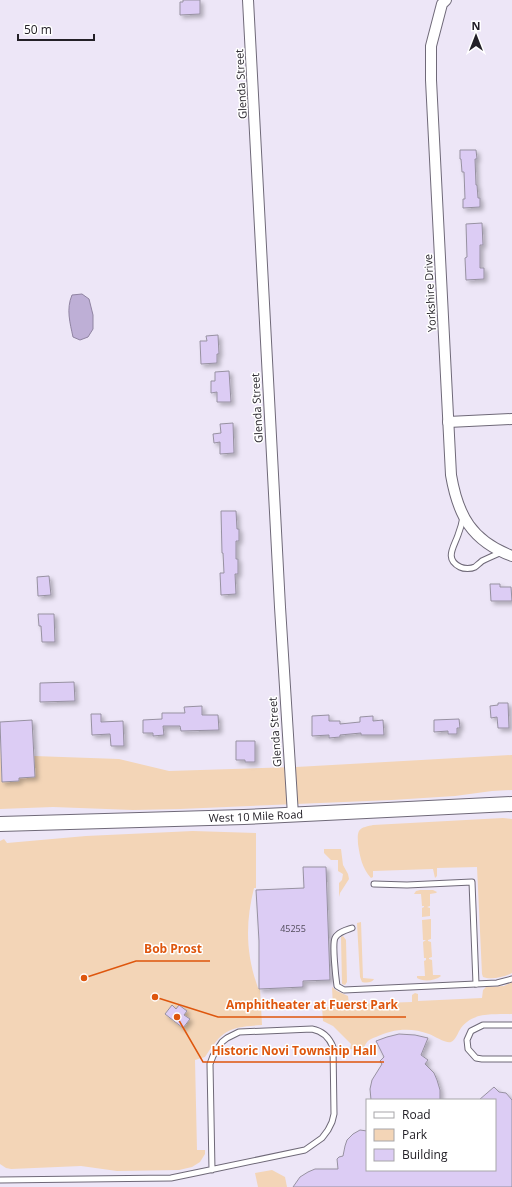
<svg xmlns="http://www.w3.org/2000/svg" width="512" height="1187" font-family="'Open Sans',sans-serif">
	<defs>
		<filter id="shadow"><feDropShadow dx="3" dy="3" stdDeviation="2" flood-color="#0004"/></filter>
	</defs>
	<rect width="100%" height="100%" fill="#ede6f7"/>
	<g fill="#f3d5b7">
		<polygon points="0,740 2,782 19,781 19,778 35,777 34,756 119,759 169,771 296,767 512,755 512,790 492,791 455,796 392,800 180,809 133,810 53,807 0,809"/>
		<path d="M 503,818 L 512,819 L 512,973 C 504,977 491,980 483,977 L 482,974 L 477,867 L 437,868 L 437,876 L 435,878 L 433,869 L 373,871 L 373,877 L 371,878 C 362,868 360,857 358,844 C 358,840 357,835 359,831 C 361,827 369,826 373,825 Z"/>
		<path d="M 193,831 L 256,833 L 256,888 L 254,888 C 245,924 246,954 258,988 L 260,988 L 262,1025 C 229,1027 223,1029 205,1057 L 195,1060 L 197,1150 L 205,1150 L 205,1154 L 200,1162 L 192,1167 L 179,1170 L 117,1171 L 81,1166 L 11,1169 L 6,1168 L 0,1164 L 0,841 L 4,839 L 7,843 L 86,836 Z"/>
		<polygon points="324,849 341,849 343,865 348,874 349,879 340,893 339,897 339,883 342,880 343,874 338,871 338,860 331,860 324,853"/>
		<polygon points="420,890 433,890 437,892 436,893 430,894 430,906 427,907 430,908 430,916 422,917 422,908 424,907 424,906 422,906 421,894 414,894 416,891"/>
		<path d="M 431,919 L 431,939 L 428,940 L 428,941 L 431,942 L 432,957 L 429,958 L 429,959 L 432,960 L 433,975 L 440,975 L 441,976 C 435,981 423,982 417,978 L 417,976 L 425,976 L 424,961 L 426,960 L 426,958 L 424,958 L 423,942 L 426,940 L 423,940 L 422,920 Z"/>
		<path d="M 361,922 L 363,978 L 374,979 C 372,983 366,983 362,982 L 360,977 L 357,923 Z"/>
		<polygon points="343,936 346,940 347,982 345,985 342,984 341,937"/>
		<path d="M 512,982 L 512,1014 C 494,1015 474,1011 461,1028 C 458,1032 456,1040 451,1042 C 447,1044 434,1036 429,1034 C 411,1027 392,1029 376,1037 C 373,1038 370,1039 368,1041 C 366,1043 364,1047 363,1049 L 350,1049 L 351,1044 L 333,1026 L 323,1021 L 322,1007 L 333,1007 L 332,987 L 337,991 L 348,996 L 349,1004 L 412,1002 L 412,995 L 415,993 L 418,994 L 418,1001 L 482,998 L 483,990 L 486,987 L 504,986 Z"/>
		<polygon points="272,1170 285,1177 287,1187 258,1187 255,1173"/>
	</g>
	<path fill="#beafd6" stroke="#9084a2" d="M 82,294 L 89,299 L 93,315 L 93,329 L 88,337 L 80,340 L 73,337 C 70,323 66,309 72,295 Z"/>
	<g fill="#dcccf4" stroke="#9791a1" filter="url(#shadow)">
		<polygon points="183,0 200,0 200,14 180,15 180,2 183,2"/>
		<polygon points="460,150 476,150 477,159 475,159 476,185 477,185 478,198 480,198 480,207 463,208 463,199 465,199 464,172 462,172 461,159 460,159"/>
		<polygon points="482,223 483,245 480,245 480,268 484,268 484,279 466,280 465,258 467,257 466,224"/>
		<polygon points="218,335 219,354 217,354 217,363 201,364 200,341 207,341 206,336"/>
		<polygon points="229,371 231,402 217,402 217,392 211,393 211,381 215,381 215,372"/>
		<polygon points="233,423 234,453 220,454 220,442 214,443 213,434 221,433 220,424"/>
		<polygon points="221,511 236,511 237,529 239,529 239,541 236,541 236,559 238,559 238,574 235,574 236,594 221,595 220,573 224,573 223,553 222,553"/>
		<polygon points="49,576 51,595 38,596 37,577"/>
		<polygon points="490,584 500,584 500,587 511,587 512,601 491,601"/>
		<polygon points="38,614 54,614 55,642 42,642 41,626 39,626"/>
		<polygon points="74,682 75,701 40,702 40,683"/>
		<polygon points="498,703 508,703 509,728 498,728 497,717 491,718 490,706 498,705"/>
		<polygon points="202,706 202,715 218,715 219,730 181,731 180,726 163,726 164,735 153,736 153,733 143,733 143,720 162,719 162,713 185,713 184,707"/>
		<polygon points="91,714 101,714 101,722 123,721 124,746 111,746 110,734 92,735"/>
		<polygon points="329,715 329,721 340,721 340,724 360,722 360,717 373,716 373,721 383,720 384,735 361,735 361,733 340,735 340,737 329,738 329,735 312,736 312,716"/>
		<polygon points="459,719 460,728 457,728 457,734 448,734 448,731 434,732 434,720"/>
		<polygon points="32,720 35,777 19,778 19,781 2,782 0,722"/>
		<polygon points="236,741 255,741 255,762 245,762 245,760 236,760"/>
		<polygon points="303,867 326,867 330,980 303,981 303,987 259,989 259,941 256,890 304,888"/>
		<polygon points="172,1005 176,1009 179,1005 187,1011 184,1015 190,1019 183,1028 165,1014"/>
		<polygon points="399,1034 415,1035 428,1038 421,1055 428,1060 425,1064 434,1073 437,1080 440,1090 440,1100 371,1100 370,1089 372,1080 382,1064 380,1061 384,1057 376,1041 387,1037"/>
		<polygon points="494,1087 499,1092 506,1093 512,1100 512,1187 293,1187 300,1177 308,1172 315,1169 338,1169 337,1159 339,1157 343,1156 345,1146 347,1140 353,1134 360,1130 367,1131 367,1170 495,1170 495,1100 479,1100"/>
	</g>
	<g fill="none" stroke-linecap="round" stroke-linejoin="round">
		<g stroke="#6f6978" stroke-width="7">
			<g id="service">
				<path d="M 463,517 C 462,523 460,530 458,535 C 454,547 444,559 460,567 C 464,569 471,569 475,567 C 477,565 480,563 482,561 C 488,558 495,555 502,552"/>
				<polyline points="374,884 407,885 472,882 476,984"/>
				<path d="M 352,928 C 346,930 338,932 335,938 C 332,944 336,979 337,986 L 344,990 L 476,984 L 497,983 L 512,979"/>
				<polyline points="512,1025 483,1025 471,1031 467,1040 468,1049 476,1058 482,1059 512,1059"/>
				<path d="M 0,1180 L 171,1178 L 200,1172 L 305,1150 L 322,1138 L 328,1130 L 332,1122 L 334,1114 L 333,1047 C 329,1037 323,1031 312,1029 L 239,1032 L 227,1038 L 222,1042 L 213,1056 L 210,1064 L 212,1170"/>
			</g>
		</g>
		<g stroke="#6f6978" stroke-width="12">
			<g id="minor">
				<polyline points="248,0 280,607 293,815"/>
				<path d="M 446,0 L 442,4 L 431,46 L 431,80 L 451,475 C 458,516 472,541 512,556"/>
				<polyline points="448,422 512,419"/>
			</g>
		</g>
		<g stroke="#6f6978" stroke-width="16">
			<g id="secondary">
				<path id="s1" d="M 0,824 L 244,817 L 512,804"/>
			</g>
		</g>
		<use href="#service" stroke="#fff" stroke-width="5"/>
		<use href="#minor" stroke="#fff" stroke-width="10"/>
		<use href="#secondary" stroke="#fff" stroke-width="14"/>
	</g>
	<g text-anchor="middle" stroke-width="3" stroke-linejoin="round" paint-order="stroke">
		<g font-size="9" fill="#514b5a">
			<text x="293" y="932">45255</text>
		</g>
		<g font-size="11" fill="#232027" stroke="#fff">
			<text transform="translate(241 84) rotate(-93)" y="4">Glenda Street</text>
			<text transform="translate(430 293) rotate(-93)" y="4">Yorkshire Drive</text>
			<text transform="translate(257 408) rotate(-93)" y="4">Glenda Street</text>
			<text transform="translate(275 732) rotate(-94)" y="4">Glenda Street</text>
			<text dy="4" stroke="none"><textPath href="#s1" startOffset="256">West 10 Mile Road</textPath></text>
		</g>
	</g>
	<path fill="none" stroke="#de560d" stroke-width="1.5" d="M84 978L136 961H210M155 997L218 1017H406M177 1017L203 1062H384"/>
	<g fill="#de560d" stroke="#fff" stroke-width="1.5">
		<circle cx="84" cy="978" r="4"/>
		<circle cx="155" cy="997" r="4"/>
		<circle cx="177" cy="1017" r="4"/>
	</g>
	<g font-size="12" text-anchor="middle" font-weight="bold" fill="#de560d" stroke="#fff" stroke-width="3" stroke-linejoin="round" paint-order="stroke">
		<text x="173" y="953">Bob Prost</text>
		<text x="312" y="1009">Amphitheater at Fuerst Park</text>
		<text x="294" y="1055">Historic Novi Township Hall</text>
	</g>
	<rect x="366" y="1099" width="130" height="72" fill="#ffffff" stroke="#a7a6a9"/>
	<rect x="374" y="1112" width="20" height="6" fill="#ffffff" stroke="#a7a6a9"/>
	<text x="402" y="1119" font-size="12" fill="#232027">Road</text>
	<rect x="374" y="1129" width="20" height="12" fill="#f3d5b7" stroke="#a7a6a9"/>
	<text x="402" y="1139" font-size="12" fill="#232027">Park</text>
	<rect x="374" y="1149" width="20" height="12" fill="#dcccf4" stroke="#a7a6a9"/>
	<text x="402" y="1159" font-size="12" fill="#232027">Building</text>
	<g transform="translate(476 36)" stroke="#ffffff" stroke-width="3" paint-order="stroke">
	<path d="M0-3L7 15L0 10L-7 15Z" fill="#232027"/>
	<text y="-6" font-size="11" font-weight="bold" text-anchor="middle" fill="#232027">N</text>
	</g>
	<path d="M18 34v6h76v-6" fill="none" stroke="#232027" stroke-width="2"/>
	<text x="24" y="34" font-size="12" fill="#232027" stroke="#ffffff" stroke-width="3" paint-order="stroke">50 m</text>
</svg>
